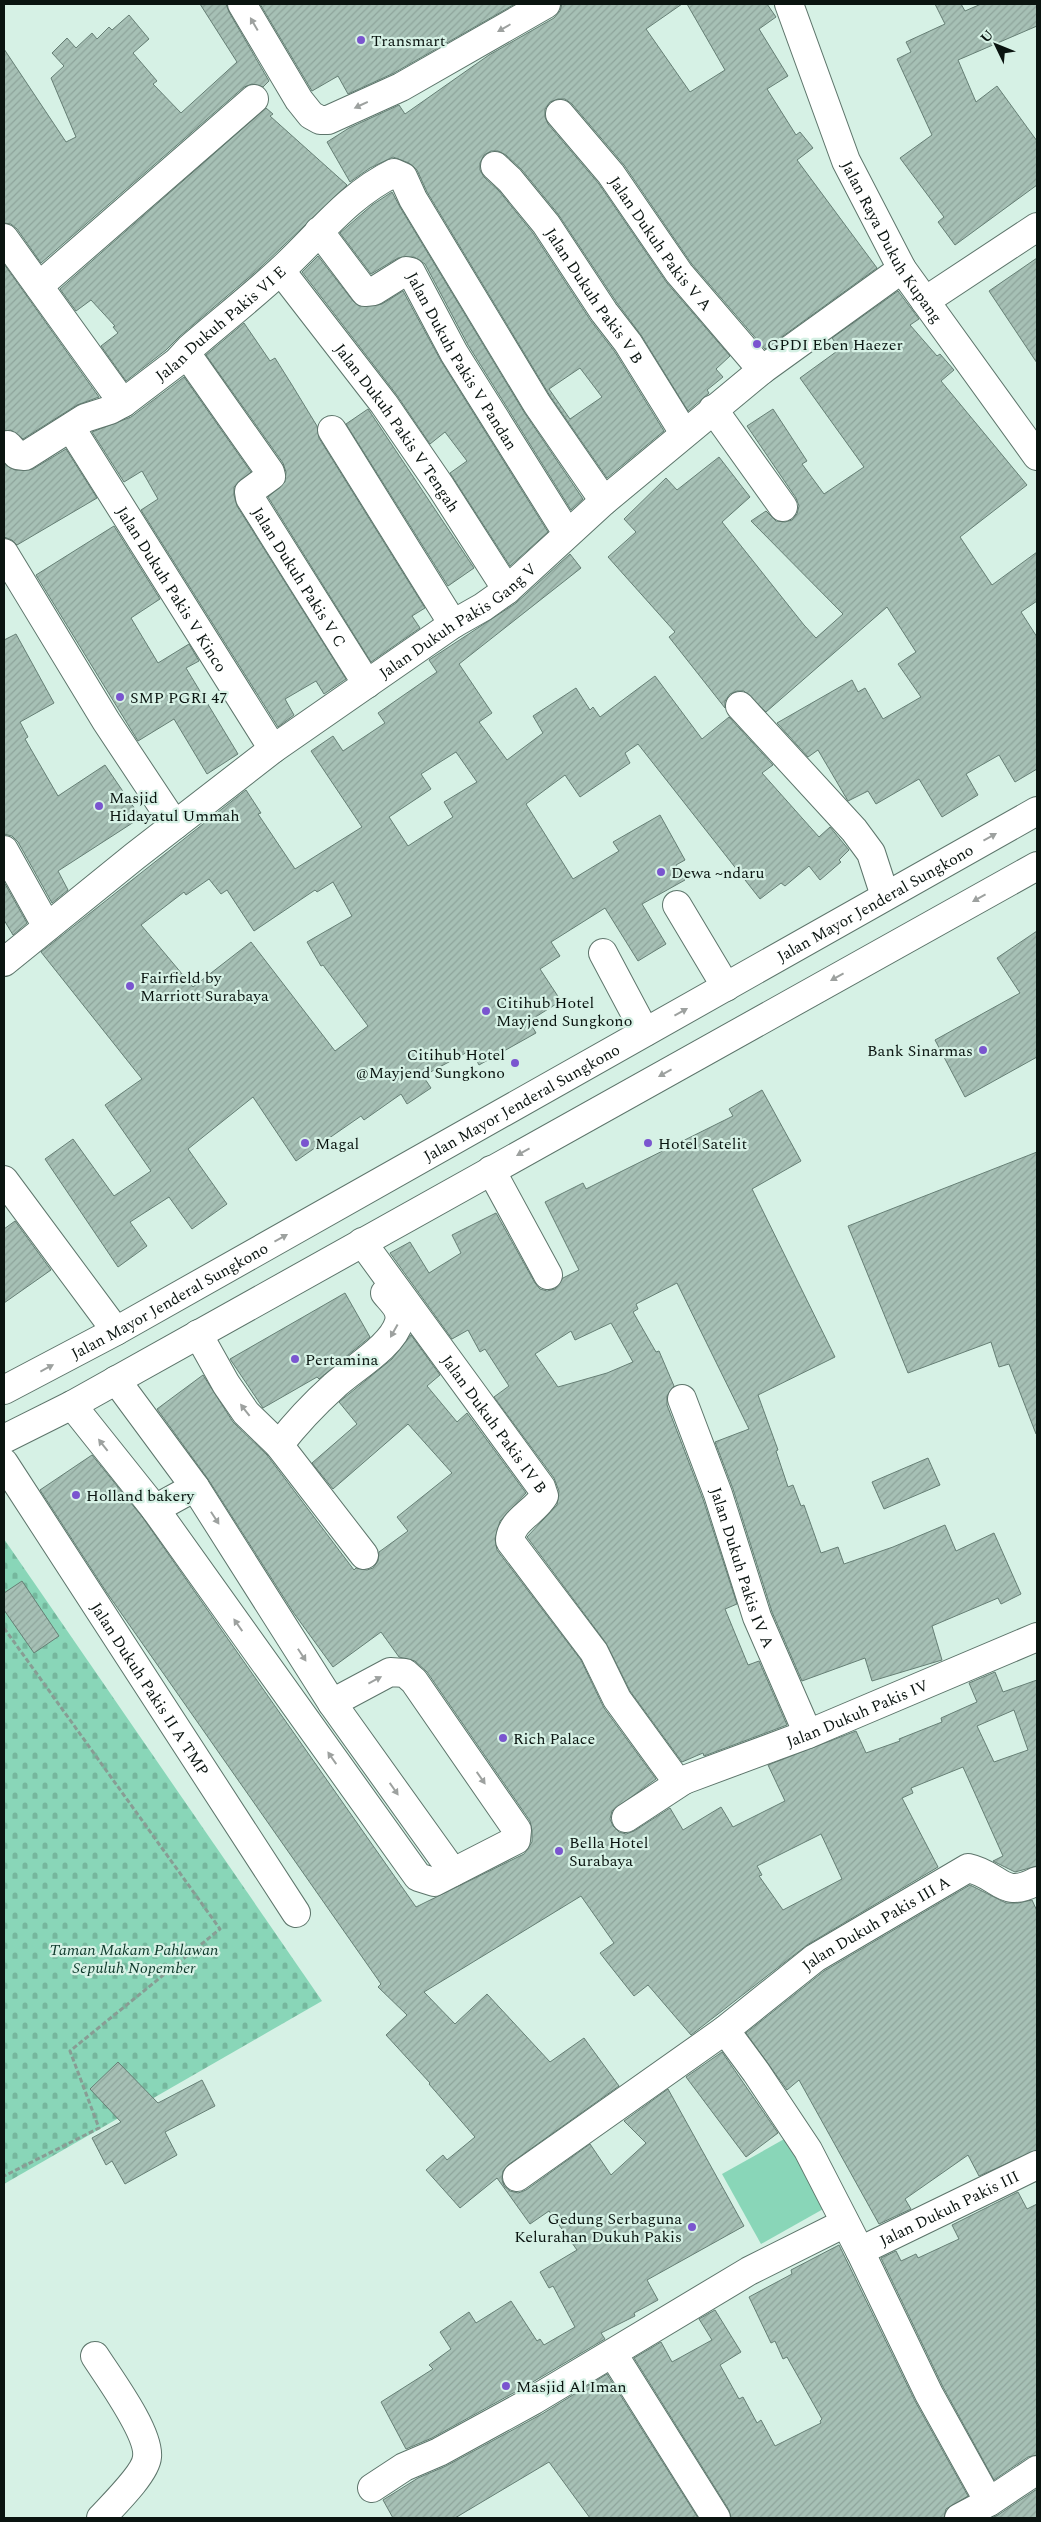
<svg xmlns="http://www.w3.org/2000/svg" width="1041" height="2522" font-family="Spectral,serif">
	<defs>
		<pattern id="cemetery-stones" width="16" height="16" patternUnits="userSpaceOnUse" patternTransform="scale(1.25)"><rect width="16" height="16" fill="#89d6b8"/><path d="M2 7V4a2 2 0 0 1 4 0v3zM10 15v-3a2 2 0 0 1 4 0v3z" fill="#75b79d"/></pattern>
		<pattern id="building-hatch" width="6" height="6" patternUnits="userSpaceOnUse" patternTransform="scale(1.25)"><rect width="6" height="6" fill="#a6c0b5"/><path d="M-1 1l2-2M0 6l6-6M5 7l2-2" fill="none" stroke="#8ea49b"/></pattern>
	</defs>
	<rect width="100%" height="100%" fill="#d6f1e5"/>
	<polygon fill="#89d6b8" points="786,2138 825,2208 761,2244 722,2174"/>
	<polygon fill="url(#cemetery-stones)" points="4,1539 322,2001 4,2184"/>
	<g fill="url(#building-hatch)" stroke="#667f75" fill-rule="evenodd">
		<polygon points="200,4 226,4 229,12 269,81 263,87 252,84 244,87 41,263 17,229 11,224 4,223 4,49 66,142 76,137 51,78 64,66 52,53 67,38 76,48 92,33 97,39 109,27 112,30 129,15 149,39 133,53 157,81 153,84 181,113 237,62"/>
		<polygon points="260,4 515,4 394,73 348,94 338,76 312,91"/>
		<path d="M 562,4 L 682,4 L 646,29 L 690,92 L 725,70 L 687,4 L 767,4 L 776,17 L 759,29 L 788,76 L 767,89 L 796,135 L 800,132 L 813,148 L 797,160 L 877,268 L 765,349 L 691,263 L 624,165 L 572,104 L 565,99 L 558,99 L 550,102 L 545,109 L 545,117 L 548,124 L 599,184 L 667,283 L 730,356 L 716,369 L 723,377 L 707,390 L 709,393 L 688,411 L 641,335 L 617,303 L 558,214 L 522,170 L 506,155 L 498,151 L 491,151 L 484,155 L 480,163 L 480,170 L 484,177 L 499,191 L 533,233 L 591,321 L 615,352 L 664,431 L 607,478 L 550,396 L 427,192 L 417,170 L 409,163 L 393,157 L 370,168 L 350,182 L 327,142 L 349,128 L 399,105 L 405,114 L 489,55 L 554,18 L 560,11 ZM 580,368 L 602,397 L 570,419 L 549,389 Z"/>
		<polygon points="935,4 961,4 965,11 981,4 1037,4 1037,26 958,60 976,102 997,86 1037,141 1037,185 955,245 938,222 944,217 900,158 932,135 897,59 911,52 906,42 945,24"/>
		<polygon points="266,108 273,114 270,116 347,185 260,268 180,336 166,350 126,381 101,346 118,333 113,327 115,326 91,300 76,311 60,289"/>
		<polygon points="392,192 400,207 524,412 583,499 571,510 468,345 425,264 414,257 398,258 371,274 340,233 372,205"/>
		<polygon points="318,256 353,301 359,306 382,304 403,291 441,361 548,532 510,566 450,473 467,461 445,432 430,444 396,394 302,272"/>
		<polygon points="1037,258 1037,363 989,291"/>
		<polygon points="4,264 99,397 77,405 23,439 11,430 4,431"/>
		<polygon points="898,291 919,319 910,325 937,356 940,354 954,370 941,381 1027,485 960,537 992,585 1037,552 1037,601 1021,612 1037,637 1037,769 1015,782 999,755 966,774 978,795 942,817 919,779 876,804 868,791 848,801 818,750 808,757 777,723 852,680 858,692 865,688 883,719 921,697 898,664 916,652 887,607 766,712 744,691 737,691 730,694 725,701 725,708 669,637 675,632 608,557 636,532 624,519 666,478 677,490 719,457 750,497 722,522 804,625 816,638 843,614 751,521 766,511 776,521 785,522 792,520 797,514 799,506 796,498 747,426 773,409 807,461 802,464 824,494 864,467 800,378 840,349 832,338"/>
		<polygon points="244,323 270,361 275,358 292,385 317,426 319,438 425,608 412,616 420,628 371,662 268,497 285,482 286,472 283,463 206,355"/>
		<polygon points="184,377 251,472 234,487 234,495 237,506 346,679 324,694 316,681 285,699 294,715 278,727 141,510 158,499 142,471 124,482 92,432 131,417"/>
		<polygon points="368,409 474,568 448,586 346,424"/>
		<polygon points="66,449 97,498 17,545 12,540 4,537 4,464 15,470 33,469"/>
		<polygon points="114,526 160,599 131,618 158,663 189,644 199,661 186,668 238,754 207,774 174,719 138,741 36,575"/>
		<path d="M 570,554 L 581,568 L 459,664 L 492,713 L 479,722 L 507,760 L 543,733 L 533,716 L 576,688 L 590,710 L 593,707 L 600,717 L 655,676 L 702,739 L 729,717 L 773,765 L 762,773 L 819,837 L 830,827 L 849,850 L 839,860 L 841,862 L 820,880 L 809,866 L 785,886 L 781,883 L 760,899 L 638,744 L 625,753 L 630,763 L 580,797 L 565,775 L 526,804 L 573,879 L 619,851 L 613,842 L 660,815 L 685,860 L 676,865 L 685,880 L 642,904 L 666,944 L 638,961 L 605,908 L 551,942 L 560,956 L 540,969 L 561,1001 L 529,1021 L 536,1033 L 479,1065 L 471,1050 L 423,1076 L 431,1088 L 407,1104 L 401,1094 L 364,1120 L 361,1116 L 296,1161 L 253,1097 L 188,1149 L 227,1204 L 192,1229 L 169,1197 L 130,1222 L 147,1246 L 118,1267 L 45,1159 L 73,1139 L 114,1196 L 151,1171 L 105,1105 L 142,1079 L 41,952 L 246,790 L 261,813 L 258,814 L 295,869 L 362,827 L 311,751 L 333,736 L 343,751 L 385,723 L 378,713 L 437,672 L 429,660 L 516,603 ZM 456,752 L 477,782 L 444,802 L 453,817 L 408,846 L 389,817 L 431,789 L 421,774 ZM 209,879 L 221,894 L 227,890 L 254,931 L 315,890 L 317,892 L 333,882 L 352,916 L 307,942 L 321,966 L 323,965 L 368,1026 L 335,1051 L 251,942 L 193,987 L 141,925 L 184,892 L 186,895 Z"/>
		<polygon points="16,634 54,703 20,722 28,737 25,739 58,796 105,765 137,812 137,820 58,871 68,890 52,903 18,842 12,836 4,834 4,640"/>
		<polygon points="4,882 27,923 13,935 4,920"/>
		<polygon points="1037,931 1037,1057 965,1097 935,1040 1020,993 997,958"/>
		<path d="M 762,1090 L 801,1161 L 752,1189 L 835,1357 L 758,1395 L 778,1450 L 776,1451 L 788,1487 L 793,1485 L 801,1506 L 804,1505 L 821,1553 L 838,1547 L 844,1564 L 893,1547 L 945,1525 L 956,1551 L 994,1533 L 1021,1594 L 1001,1604 L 998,1598 L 932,1626 L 942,1660 L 872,1681 L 865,1658 L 802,1681 L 772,1612 L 733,1489 L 715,1442 L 749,1429 L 677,1283 L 636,1304 L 638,1309 L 633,1312 L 656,1352 L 659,1351 L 674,1386 L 667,1396 L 667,1405 L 703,1499 L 737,1604 L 725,1609 L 748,1665 L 759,1661 L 787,1725 L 704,1756 L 703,1753 L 682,1762 L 630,1691 L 606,1643 L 527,1537 L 557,1505 L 559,1491 L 554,1478 L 494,1397 L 509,1386 L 485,1349 L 480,1352 L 468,1330 L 452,1339 L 390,1253 L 410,1242 L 429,1273 L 461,1253 L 452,1235 L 496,1213 L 535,1283 L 540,1289 L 547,1291 L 555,1289 L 563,1278 L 579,1270 L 545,1202 L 583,1183 L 586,1189 L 733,1116 L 729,1109 ZM 611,1323 L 633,1362 L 607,1373 L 558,1387 L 535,1354 L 571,1331 L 575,1340 Z"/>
		<polygon points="1037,1152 1037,1434 1036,1434 1009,1364 999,1367 991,1342 908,1373 848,1226"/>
		<polygon points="15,1221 51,1270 4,1303 4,1229"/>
		<polygon points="345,1293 370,1337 319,1379 317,1377 263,1408 230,1359"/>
		<path d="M 411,1335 L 440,1375 L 427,1386 L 457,1422 L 467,1413 L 526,1493 L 500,1521 L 495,1539 L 497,1550 L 581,1660 L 604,1708 L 656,1779 L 612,1811 L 610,1819 L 613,1826 L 619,1832 L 626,1834 L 634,1831 L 670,1808 L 683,1830 L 721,1807 L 733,1827 L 785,1801 L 768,1765 L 856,1731 L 866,1753 L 900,1741 L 899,1739 L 942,1722 L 941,1718 L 977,1702 L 969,1683 L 995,1672 L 1003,1692 L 1037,1680 L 1037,1866 L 1015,1872 L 993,1861 L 1003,1856 L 963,1767 L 911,1788 L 913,1793 L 902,1798 L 938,1867 L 807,1945 L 691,2035 L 648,1985 L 634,1996 L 607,1962 L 600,1953 L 614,1943 L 581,1896 L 424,1992 L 455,2024 L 487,1994 L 550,2062 L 584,2038 L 619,2086 L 508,2165 L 503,2171 L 502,2179 L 504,2186 L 510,2191 L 518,2193 L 526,2190 L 590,2144 L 611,2175 L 646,2143 L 624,2121 L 668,2089 L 744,2226 L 647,2280 L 658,2300 L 634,2313 L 635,2316 L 601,2333 L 605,2339 L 526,2386 L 432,2438 L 406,2449 L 381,2402 L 433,2369 L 429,2365 L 451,2349 L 440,2332 L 469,2312 L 476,2323 L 511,2301 L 537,2341 L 540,2339 L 544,2345 L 575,2327 L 553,2286 L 549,2288 L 540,2272 L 577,2250 L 549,2211 L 530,2224 L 497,2178 L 460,2208 L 426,2170 L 443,2155 L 447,2160 L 475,2137 L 429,2084 L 430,2083 L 386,2035 L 407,2015 L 378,1987 L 381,1984 L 107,1593 L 40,1490 L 92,1455 L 143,1518 L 416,1907 L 524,1854 L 532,1842 L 532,1831 L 530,1821 L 427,1672 L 415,1661 L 399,1657 L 381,1632 L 333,1667 L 293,1612 L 208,1479 L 157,1409 L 203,1375 L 233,1422 L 267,1455 L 354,1570 L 356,1568 L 367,1570 L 373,1568 L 378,1561 L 379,1552 L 408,1531 L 397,1517 L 452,1473 L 408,1424 L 333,1489 L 312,1463 L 357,1424 L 339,1402 L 392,1359 ZM 1014,1710 L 1028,1750 L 994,1762 L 977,1726 ZM 821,1834 L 842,1879 L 783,1910 L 759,1876 L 762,1875 L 757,1866 Z"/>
		<polygon points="928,1458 940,1485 884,1509 872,1482"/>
		<polygon points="22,1581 59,1636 34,1653 4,1610 4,1593"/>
		<polygon points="970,1885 1006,1903 1018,1903 1032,1900 1037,1911 1037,2150 979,2176 968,2155 905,2199 911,2209 879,2224 799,2080 787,2090 746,2033 824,1971"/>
		<polygon points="722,2052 778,2133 746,2157 686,2077"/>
		<polygon points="118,2062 158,2103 202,2080 215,2106 165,2132 177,2155 125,2184 112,2161 106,2165 92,2138 121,2122 90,2089"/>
		<polygon points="1018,2192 1027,2209 1037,2204 1037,2455 1028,2457 994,2480 943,2387 881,2258 896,2251 901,2261 916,2254 918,2258 959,2239 952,2225"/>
		<polygon points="839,2245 915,2401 968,2496 946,2509 944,2518 731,2518 729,2510 634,2358 661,2342 672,2362 712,2340 699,2319 715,2310 741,2352 720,2365 739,2399 743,2397 757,2423 761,2420 775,2446 821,2423 820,2421 822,2419 787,2357 783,2359 775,2341 771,2343 749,2297 792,2274 791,2270"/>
		<polygon points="607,2374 698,2518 590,2518 549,2462 455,2518 393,2518 383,2500 418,2478 446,2466 542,2414"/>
		<polygon points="1037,2489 1037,2518 992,2518 998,2515"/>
	</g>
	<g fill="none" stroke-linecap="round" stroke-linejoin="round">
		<g stroke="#5d756b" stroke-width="30">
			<g id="minor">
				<polyline points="242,4 299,100 311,115 320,120 328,120 401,87 546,4"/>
				<path id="s1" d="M 789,4 L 846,161 L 902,269 L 1037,456"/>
				<path id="s2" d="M 560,114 L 611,174 L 679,273 L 762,370"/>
				<path id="s3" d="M 495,166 L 510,180 L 546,224 L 604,312 L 628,343 L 684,433"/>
				<path id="s4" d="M 319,231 L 365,292 L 374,291 L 406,271 L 411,272 L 454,353 L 567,533"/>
				<polyline points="4,238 123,403"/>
				<path id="s5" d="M 281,271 L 384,404 L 441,487 L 507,590"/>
				<polyline points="39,286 254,99"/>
				<polyline points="925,301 1037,227"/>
				<path id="s6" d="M 186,353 L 270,472 L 271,476 L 249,492 L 250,498 L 367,684"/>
				<polyline points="713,409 783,507"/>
				<path id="s7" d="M 71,428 L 273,749"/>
				<polyline points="332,430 453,624"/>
				<path id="s8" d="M 4,447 L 8,445 L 17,455 L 25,456 L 85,418 L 110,410 L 123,403 L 177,362 L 190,348 C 220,322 252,297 281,270 C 318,236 348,195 394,173 L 403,177 L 413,199 L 537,404 L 604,501"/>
				<polyline points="4,553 106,721 175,825"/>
				<polyline points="740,706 854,830 871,853 885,896"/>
				<polyline points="4,850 47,927"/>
				<polyline points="677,905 726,987"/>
				<polyline points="603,953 645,1032"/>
				<path id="s9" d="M 4,962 L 135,856 L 273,749 L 453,624 L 483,607 L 507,590 L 604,501 L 762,370 L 902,269"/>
				<polyline points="491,1170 548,1275"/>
				<polyline points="4,1180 116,1331"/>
				<path id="s10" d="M 362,1242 L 541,1487 L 544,1496 C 535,1512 510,1521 510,1541 L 594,1652 L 617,1699 L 676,1780 L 684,1780 L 808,1734 L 1037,1637"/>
				<polyline points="198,1334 226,1384 246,1413 279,1445 364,1555"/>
				<polyline points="116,1380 195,1487"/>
				<path id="s11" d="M 682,1399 L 718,1494 L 757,1617 L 808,1734"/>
				<polyline points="72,1405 155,1509 418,1877 434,1882 516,1840 517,1830 414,1681 405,1673 390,1672 332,1703"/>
				<path d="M 279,1445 C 296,1423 314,1404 334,1386 C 352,1369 393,1346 399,1322 C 402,1309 392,1302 385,1293"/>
				<path id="s12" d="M 4,1463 L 296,1913"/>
				<polyline points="155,1509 195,1487 332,1703 453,1872"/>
				<polyline points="626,1818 684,1780"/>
				<polyline points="725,2030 756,2072 808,2150 860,2251 929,2394 989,2502"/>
				<path id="s13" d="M 517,2177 L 725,2030 L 815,1958 L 968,1868 C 1001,1875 1001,1900 1037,1881"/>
				<path id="s14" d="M 860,2251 L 1037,2165"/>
				<polyline points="613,2354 716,2518"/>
				<path d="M 95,2356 C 109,2378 150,2433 147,2457 C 146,2473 112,2506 101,2518"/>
				<polyline points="372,2488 404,2467 439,2452 534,2400 749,2271 845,2223"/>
				<polyline points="959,2518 989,2502 1037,2470"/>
			</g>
		</g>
		<g stroke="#5d756b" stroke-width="30">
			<g id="major">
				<path id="s15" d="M 4,1390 L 116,1331 L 1037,811"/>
				<polyline points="4,1439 72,1405 1037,866"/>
			</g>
		</g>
		<polyline stroke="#889d94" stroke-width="3" stroke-dasharray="5 2.5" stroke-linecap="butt" points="4,1628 220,1929 70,2051 99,2128 4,2176"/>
		<use href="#minor" stroke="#fff" stroke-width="28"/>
		<use href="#major" stroke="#fff" stroke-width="28"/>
	</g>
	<defs><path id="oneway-solid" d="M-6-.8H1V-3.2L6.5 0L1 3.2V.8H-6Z" transform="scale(1.25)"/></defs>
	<g fill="#9da19f">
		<use href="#oneway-solid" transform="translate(254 24) rotate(-120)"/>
		<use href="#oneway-solid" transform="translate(504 28) rotate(150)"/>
		<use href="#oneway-solid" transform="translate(361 105) rotate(155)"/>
		<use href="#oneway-solid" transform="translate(990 837) rotate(-29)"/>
		<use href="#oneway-solid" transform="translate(979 898) rotate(151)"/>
		<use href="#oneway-solid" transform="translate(837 977) rotate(151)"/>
		<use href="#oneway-solid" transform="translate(681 1012) rotate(-29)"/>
		<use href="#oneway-solid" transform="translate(665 1073) rotate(151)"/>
		<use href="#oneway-solid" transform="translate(523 1152) rotate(151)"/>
		<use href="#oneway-solid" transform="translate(281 1238) rotate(-29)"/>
		<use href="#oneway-solid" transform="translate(394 1331) rotate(119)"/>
		<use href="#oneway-solid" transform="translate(47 1368) rotate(-28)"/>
		<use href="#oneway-solid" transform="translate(245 1410) rotate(-128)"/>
		<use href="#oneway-solid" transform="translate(103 1445) rotate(-128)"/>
		<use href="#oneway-solid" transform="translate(215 1518) rotate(57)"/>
		<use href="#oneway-solid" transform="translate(238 1625) rotate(-125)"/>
		<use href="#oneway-solid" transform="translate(302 1655) rotate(57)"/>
		<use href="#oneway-solid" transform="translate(375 1680) rotate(-28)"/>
		<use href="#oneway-solid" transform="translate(332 1758) rotate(-125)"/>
		<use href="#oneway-solid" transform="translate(481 1778) rotate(55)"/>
		<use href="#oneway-solid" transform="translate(394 1789) rotate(55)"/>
	</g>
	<g fill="#7a55cf" stroke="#d6f1e5" stroke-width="2">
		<circle cx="361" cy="40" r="5"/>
		<circle cx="757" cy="344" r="5"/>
		<circle cx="120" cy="697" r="5"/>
		<circle cx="99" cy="806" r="5"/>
		<circle cx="661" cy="872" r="5"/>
		<circle cx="130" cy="986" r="5"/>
		<circle cx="486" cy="1011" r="5"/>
		<circle cx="983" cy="1050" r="5"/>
		<circle cx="515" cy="1063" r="5"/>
		<circle cx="305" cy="1143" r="5"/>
		<circle cx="648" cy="1143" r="5"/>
		<circle cx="295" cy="1359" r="5"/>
		<circle cx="76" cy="1495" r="5"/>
		<circle cx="503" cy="1738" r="5"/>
		<circle cx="559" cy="1851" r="5"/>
		<circle cx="692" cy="2227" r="5"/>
		<circle cx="506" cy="2386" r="5"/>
	</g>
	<g text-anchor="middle" stroke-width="4.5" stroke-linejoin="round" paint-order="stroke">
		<g font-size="16" fill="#0a1410" stroke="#d6f1e5" text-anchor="start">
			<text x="371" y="46">Transmart</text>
			<text x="767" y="350">GPDI Eben Haezer</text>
			<text x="130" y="703">SMP PGRI 47</text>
			<text x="109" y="803">Masjid<tspan x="109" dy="18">Hidayatul Ummah</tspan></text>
			<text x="671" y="878">Dewa ~ndaru</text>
			<text x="140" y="983">Fairfield by<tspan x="140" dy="18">Marriott Surabaya</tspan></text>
			<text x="496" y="1008">Citihub Hotel<tspan x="496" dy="18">Mayjend Sungkono</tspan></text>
			<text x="973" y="1056" text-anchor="end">Bank Sinarmas</text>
			<text x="505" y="1060" text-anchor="end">Citihub Hotel<tspan x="505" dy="18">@Mayjend Sungkono</tspan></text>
			<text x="315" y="1149">Magal</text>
			<text x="658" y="1149">Hotel Satelit</text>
			<text x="305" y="1365">Pertamina</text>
			<text x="86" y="1501">Holland bakery</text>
			<text x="513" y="1744">Rich Palace</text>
			<text x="569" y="1848">Bella Hotel<tspan x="569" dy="18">Surabaya</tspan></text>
			<text x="682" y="2224" text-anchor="end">Gedung Serbaguna<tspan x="682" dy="18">Kelurahan Dukuh Pakis</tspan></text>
			<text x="516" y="2392">Masjid Al Iman</text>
		</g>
		<g font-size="16" fill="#0a1410" stroke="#d6f1e5">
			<text dy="6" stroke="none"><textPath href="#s1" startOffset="260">Jalan Raya Dukuh Kupang</textPath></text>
			<text dy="6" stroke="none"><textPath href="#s2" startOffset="164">Jalan Dukuh Pakis V A</textPath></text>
			<text dy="6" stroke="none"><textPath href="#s3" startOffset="164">Jalan Dukuh Pakis V B</textPath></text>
			<text dy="6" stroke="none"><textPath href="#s8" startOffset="264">Jalan Dukuh Pakis VI E</textPath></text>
			<text dy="6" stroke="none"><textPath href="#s4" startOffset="231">Jalan Dukuh Pakis V Pandan</textPath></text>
			<text dy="6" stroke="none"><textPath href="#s5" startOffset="195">Jalan Dukuh Pakis V Tengah</textPath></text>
			<text dy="6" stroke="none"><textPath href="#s6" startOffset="276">Jalan Dukuh Pakis V C</textPath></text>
			<text dy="6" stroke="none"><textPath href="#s7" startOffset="190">Jalan Dukuh Pakis V Kinco</textPath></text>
			<text dy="6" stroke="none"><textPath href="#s9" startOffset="568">Jalan Dukuh Pakis Gang V</textPath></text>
			<text dy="6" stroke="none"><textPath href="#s15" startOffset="998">Jalan Mayor Jenderal Sungkono</textPath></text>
			<text dy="6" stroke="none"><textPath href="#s15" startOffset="592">Jalan Mayor Jenderal Sungkono</textPath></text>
			<text dy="6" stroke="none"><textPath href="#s15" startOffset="188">Jalan Mayor Jenderal Sungkono</textPath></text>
			<text dy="6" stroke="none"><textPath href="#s10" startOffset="225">Jalan Dukuh Pakis IV B</textPath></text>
			<text dy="6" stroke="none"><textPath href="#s11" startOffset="179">Jalan Dukuh Pakis IV A</textPath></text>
			<text dy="6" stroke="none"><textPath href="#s12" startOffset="269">Jalan Dukuh Pakis II A TMP</textPath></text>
			<text dy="6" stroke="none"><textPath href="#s10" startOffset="856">Jalan Dukuh Pakis IV</textPath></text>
			<text dy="6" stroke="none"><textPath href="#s13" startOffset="440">Jalan Dukuh Pakis III A</textPath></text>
			<text dy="6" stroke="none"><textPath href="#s14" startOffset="99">Jalan Dukuh Pakis III</textPath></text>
		</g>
		<g font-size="16" font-style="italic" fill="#0e392b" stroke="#d6f1e5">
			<text x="134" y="1955">Taman Makam Pahlawan<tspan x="134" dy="18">Sepuluh Nopember</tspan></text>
		</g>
	</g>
	<rect width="1041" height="2522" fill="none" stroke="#0a1410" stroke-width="10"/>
	<g transform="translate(996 45) rotate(313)" stroke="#d6f1e5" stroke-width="4" paint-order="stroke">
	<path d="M0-4L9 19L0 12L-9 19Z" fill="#0a1410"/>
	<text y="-8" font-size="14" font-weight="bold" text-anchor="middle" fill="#0a1410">U</text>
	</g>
</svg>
